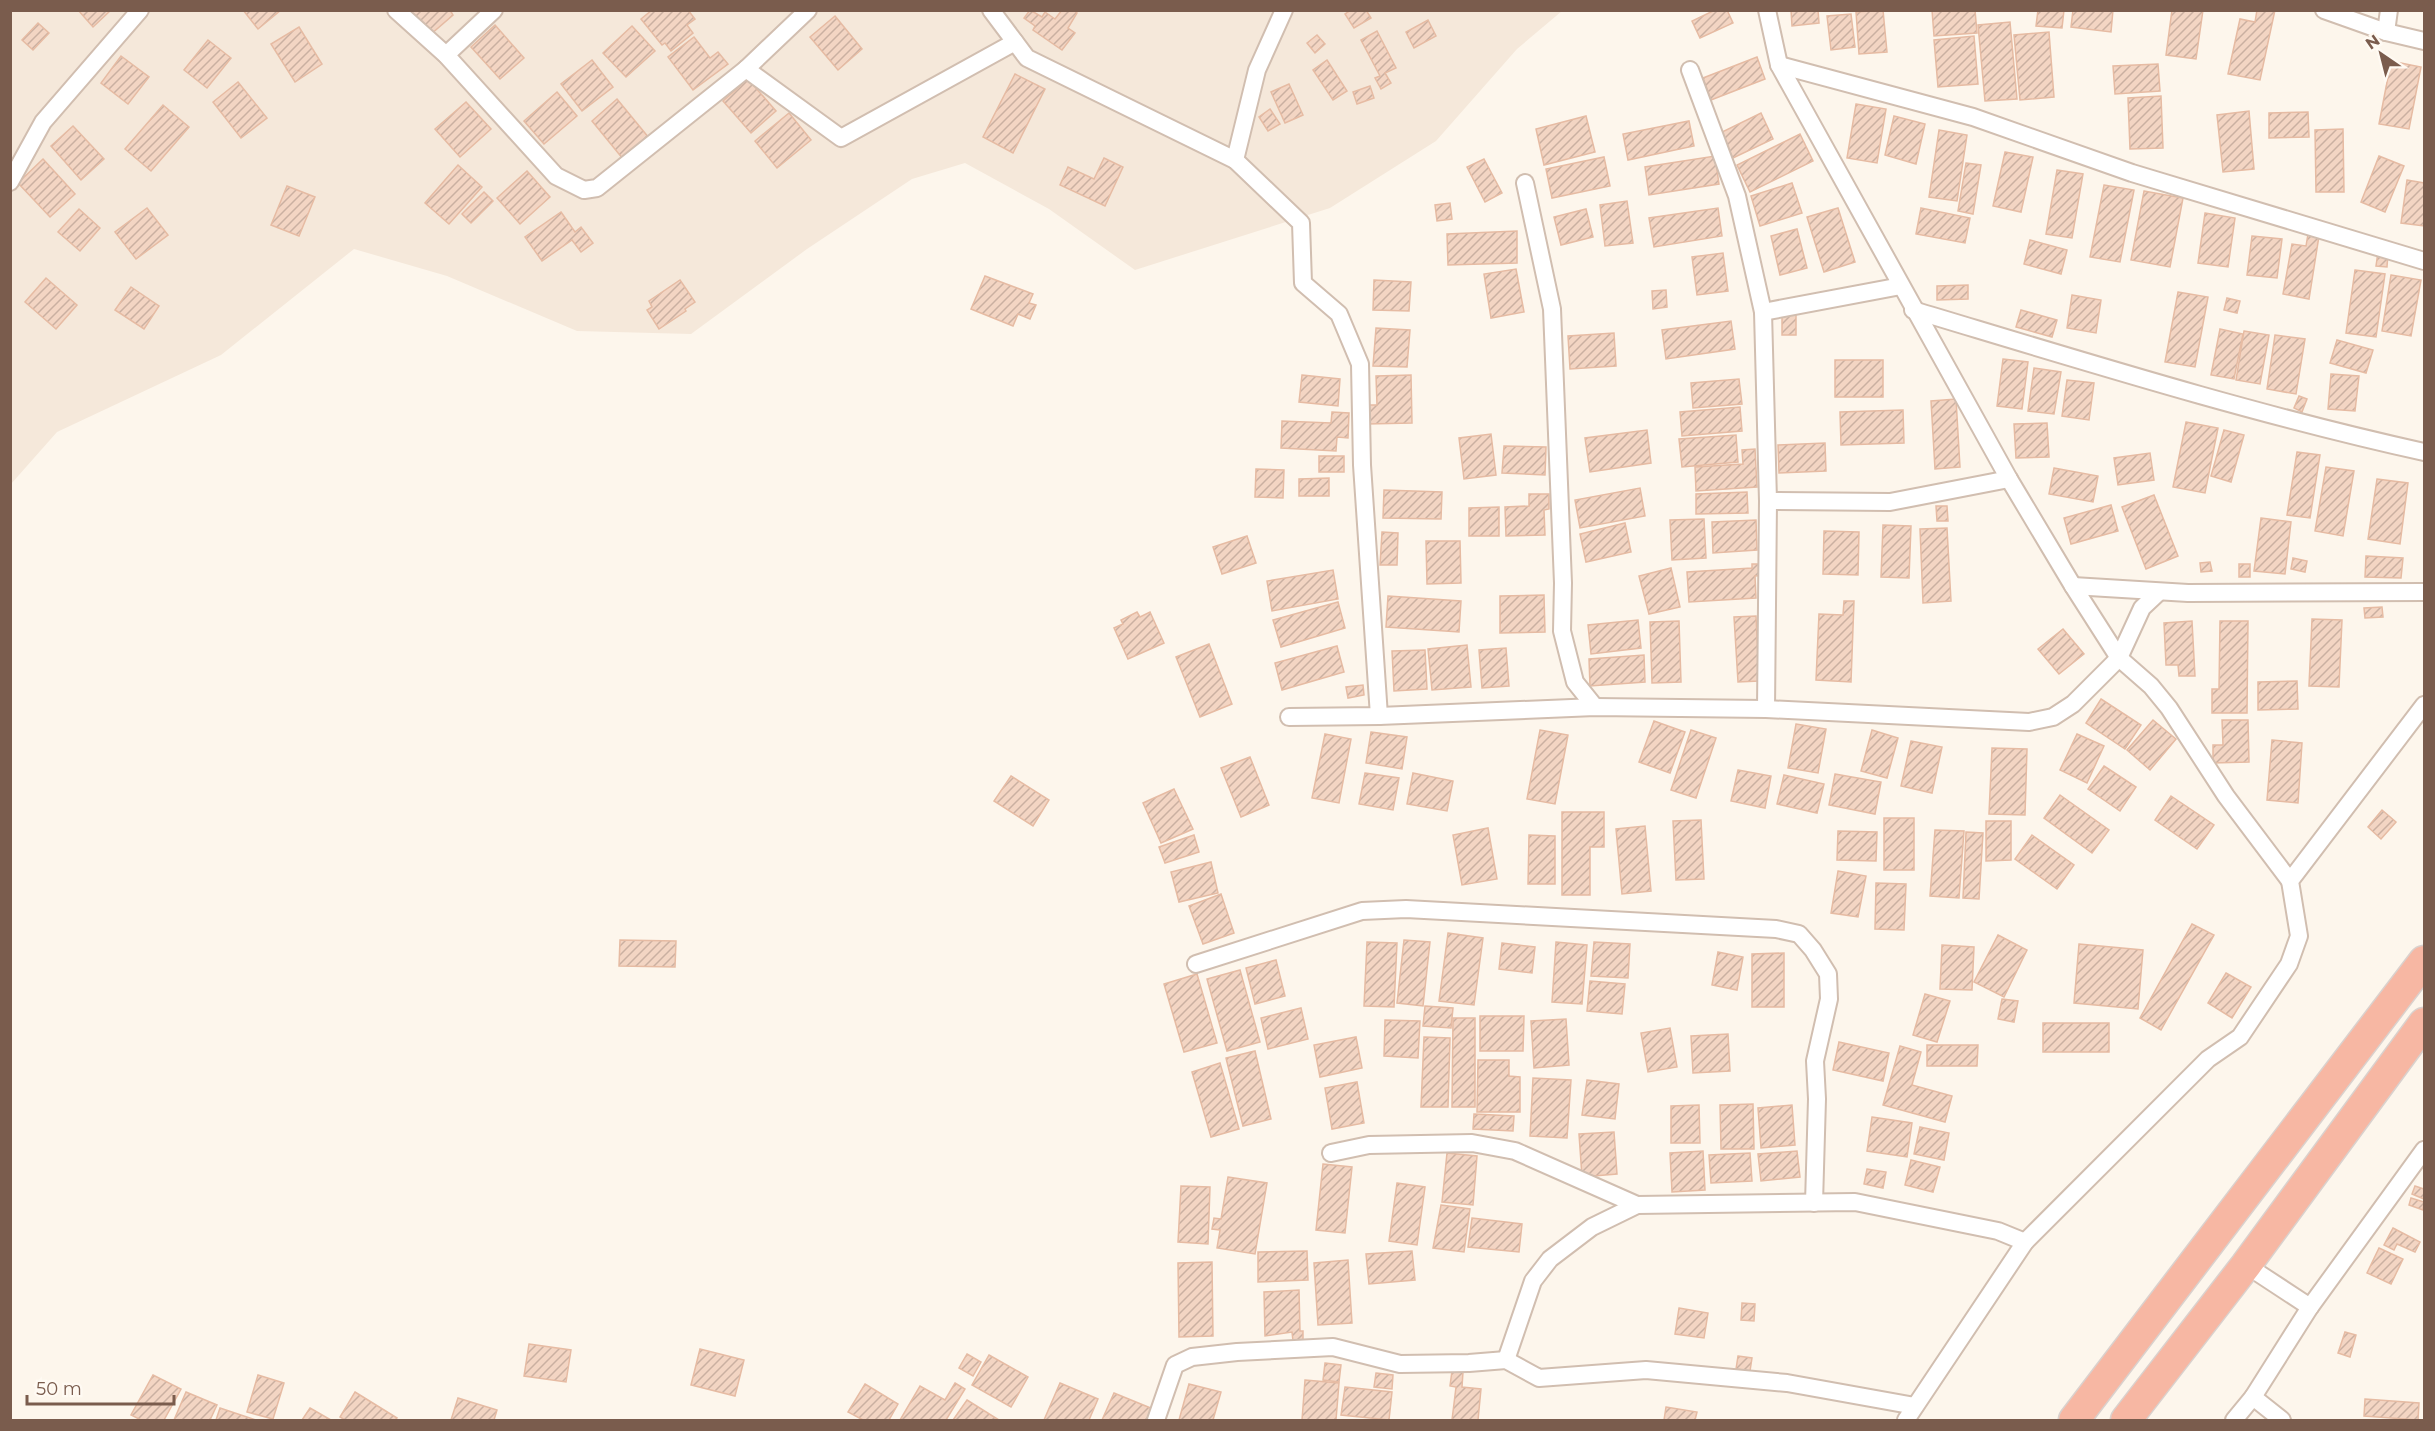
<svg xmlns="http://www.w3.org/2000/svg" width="2435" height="1431" font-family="Montserrat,sans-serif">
	<defs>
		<pattern id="building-hatch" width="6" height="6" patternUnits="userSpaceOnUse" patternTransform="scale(1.5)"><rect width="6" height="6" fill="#f3d5c3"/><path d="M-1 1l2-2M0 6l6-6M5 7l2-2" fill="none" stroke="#cab0a1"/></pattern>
	</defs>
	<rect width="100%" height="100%" fill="#fdf6ec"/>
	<polygon fill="#f5e8da" points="11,11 1562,11 1517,49 1436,141 1330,208 1135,270 1049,209 965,163 912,179 807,249 691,334 577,331 447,276 354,249 221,355 57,432 11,484"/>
	<g fill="url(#building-hatch)" stroke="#e6bba3" stroke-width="1.5">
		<polygon points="78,10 111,10 93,27"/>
		<polygon points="243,10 281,10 258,29"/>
		<polygon points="410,10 450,10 453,15 430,35"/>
		<polygon points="652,10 688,10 695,19 687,25 693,33 671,51 665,43 662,45 641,19"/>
		<polygon points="1030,10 1042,17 1045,12 1055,19 1062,10 1073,10 1077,13 1068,28 1075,33 1062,50 1033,30 1035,26 1024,18"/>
		<polygon points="1351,10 1366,10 1371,18 1354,28 1345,14"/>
		<polygon points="1715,10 1727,10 1733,23 1700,38 1692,21"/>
		<polygon points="1791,10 1818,10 1819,23 1792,26"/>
		<polygon points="1883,10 1887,52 1859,54 1856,12"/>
		<polygon points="1932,10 1975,10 1977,33 1934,36"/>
		<polygon points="2038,10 2064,10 2062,28 2036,26"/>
		<polygon points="2073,10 2113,10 2111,32 2071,27"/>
		<polygon points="2172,10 2203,10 2196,59 2166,55"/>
		<polygon points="2257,10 2275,10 2260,80 2228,74 2240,19 2255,22"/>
		<polygon points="1851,14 1855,47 1831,50 1827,16"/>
		<polygon points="835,16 862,49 838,70 810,37"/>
		<polygon points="1428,20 1436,36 1414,48 1406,32"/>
		<polygon points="2010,22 2017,99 1985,101 1978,25"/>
		<polygon points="38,23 49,33 33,50 22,40"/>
		<polygon points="495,25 524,58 500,79 471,47"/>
		<polygon points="632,26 655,51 626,77 603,53"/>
		<polygon points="299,27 322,64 295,82 271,44"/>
		<polygon points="1377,31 1396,68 1385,73 1391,83 1381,89 1375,78 1380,76 1361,40"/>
		<polygon points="2049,32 2054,97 2020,100 2014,35"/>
		<polygon points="1317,35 1325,44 1315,53 1307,43"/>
		<polygon points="1974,36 1978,84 1938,87 1934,40"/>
		<polygon points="694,37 710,58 718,52 728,64 693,90 668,57"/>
		<polygon points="208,40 231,58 207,88 184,70"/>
		<polygon points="121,56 149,77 128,104 101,83"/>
		<polygon points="1757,57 1765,79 1711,100 1703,78"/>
		<polygon points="592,60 613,87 582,111 561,84"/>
		<polygon points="1327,60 1347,91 1333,100 1313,70"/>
		<polygon points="2391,61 2421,67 2409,129 2379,124"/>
		<polygon points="2158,64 2160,91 2115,94 2113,66"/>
		<polygon points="1015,74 1045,89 1013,153 983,137"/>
		<polygon points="748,79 776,111 751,133 723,101"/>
		<polygon points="238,82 267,118 241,138 213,102"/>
		<polygon points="1289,84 1303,115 1285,123 1271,92"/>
		<polygon points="1370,86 1374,98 1357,104 1353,92"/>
		<polygon points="557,92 577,116 544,144 524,121"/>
		<polygon points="2161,96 2163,148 2130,149 2128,98"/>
		<polygon points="617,99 649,138 623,159 592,121"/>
		<polygon points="466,102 491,129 460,157 435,129"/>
		<polygon points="1856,104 1886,109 1877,163 1847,158"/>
		<polygon points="163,105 189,127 151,171 125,149"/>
		<polygon points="1270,109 1280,124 1268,131 1259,117"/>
		<polygon points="2249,111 2254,169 2223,172 2217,115"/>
		<polygon points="2308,112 2309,137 2269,138 2269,113"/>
		<polygon points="789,113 811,140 777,168 755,141"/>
		<polygon points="1761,113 1773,139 1733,158 1720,133"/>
		<polygon points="1586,116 1595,152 1544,165 1536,129"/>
		<polygon points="1894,116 1925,124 1916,164 1885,155"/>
		<polygon points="1689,121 1694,146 1628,160 1623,134"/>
		<polygon points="73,126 104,159 81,180 51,146"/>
		<polygon points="2343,129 2344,192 2316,192 2315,130"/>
		<polygon points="1939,130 1967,135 1957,201 1929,197"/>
		<polygon points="1800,134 1813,161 1750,192 1737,165"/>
		<polygon points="2005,152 2033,157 2021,212 1993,206"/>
		<polygon points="1715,156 1719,184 1649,195 1645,167"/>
		<polygon points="2379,156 2404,166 2385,212 2361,202"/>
		<polygon points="1604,157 1610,186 1552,198 1546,169"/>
		<polygon points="1104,158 1123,167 1105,206 1060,185 1068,167 1094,179"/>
		<polygon points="43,159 75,194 50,217 18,183"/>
		<polygon points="1484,159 1502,193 1485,202 1467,167"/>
		<polygon points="1966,163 1981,165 1973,214 1958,211"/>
		<polygon points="458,165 482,187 449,224 425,203"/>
		<polygon points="2057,170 2083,174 2072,238 2046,234"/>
		<polygon points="527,171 550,197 520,224 497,198"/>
		<polygon points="2407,180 2424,183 2424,226 2401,223"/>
		<polygon points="1792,183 1802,213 1760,226 1751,196"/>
		<polygon points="2104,185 2134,190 2120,262 2090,257"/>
		<polygon points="287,186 315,197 299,236 271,225"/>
		<polygon points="2144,191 2183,198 2170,267 2131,260"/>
		<polygon points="484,192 493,201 471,223 462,214"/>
		<polygon points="1627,201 1633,243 1605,246 1600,205"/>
		<polygon points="1450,203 1452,219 1437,221 1435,205"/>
		<polygon points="147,208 168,235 136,259 115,232"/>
		<polygon points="1718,208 1722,236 1654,247 1649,218"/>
		<polygon points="1838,208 1855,262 1824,272 1807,217"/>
		<polygon points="1921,208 1970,218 1965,243 1916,234"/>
		<polygon points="79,209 100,228 80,251 58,232"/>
		<polygon points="1586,209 1593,237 1561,245 1554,217"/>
		<polygon points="561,212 575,232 581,227 593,243 581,252 572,240 542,261 525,237"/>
		<polygon points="2205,213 2235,218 2228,267 2198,263"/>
		<polygon points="1797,229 1807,268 1780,275 1771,236"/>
		<polygon points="1517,231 1517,263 1448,265 1447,234"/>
		<polygon points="2308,234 2319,236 2309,299 2283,294 2292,244 2306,246"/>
		<polygon points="2252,236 2282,239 2277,278 2247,275"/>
		<polygon points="2030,240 2067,250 2061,274 2024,264"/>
		<polygon points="2378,252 2388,253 2387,267 2376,266"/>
		<polygon points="1723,253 1728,291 1697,295 1692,257"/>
		<polygon points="1516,269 1524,312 1491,318 1484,274"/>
		<polygon points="2355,270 2385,274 2376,337 2346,333"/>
		<polygon points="2391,275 2421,280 2411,336 2382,331"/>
		<polygon points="985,276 1033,294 1029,303 1036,305 1030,319 1018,314 1013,326 971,309"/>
		<polygon points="46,278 77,305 56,329 25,302"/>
		<polygon points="680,280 695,302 685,309 686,311 659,329 647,310 652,307 649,301"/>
		<polygon points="1374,280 1411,282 1409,311 1373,310"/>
		<polygon points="1968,285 1968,299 1937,300 1937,286"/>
		<polygon points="131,287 159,306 144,329 115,310"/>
		<polygon points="1666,290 1667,307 1653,309 1652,291"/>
		<polygon points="2178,292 2208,297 2195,367 2165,362"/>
		<polygon points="2072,295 2101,300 2096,333 2067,328"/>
		<polygon points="2227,298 2240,301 2237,313 2224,310"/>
		<polygon points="2021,310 2057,320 2052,337 2016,327"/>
		<rect x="1782" y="314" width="14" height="21"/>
		<polygon points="1731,321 1735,349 1666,359 1662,330"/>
		<polygon points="1376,328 1410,330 1407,367 1373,366"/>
		<polygon points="2220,329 2243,334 2234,379 2211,375"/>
		<polygon points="2244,331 2269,335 2260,384 2236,380"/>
		<polygon points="1614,333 1616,366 1570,369 1568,336"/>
		<polygon points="2275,335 2305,339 2296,394 2267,389"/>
		<polygon points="2337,340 2373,350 2366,373 2330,363"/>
		<polygon points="2003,359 2028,362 2022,409 1997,406"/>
		<rect x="1835" y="360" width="48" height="37"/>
		<polygon points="2034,368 2061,372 2054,414 2028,411"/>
		<polygon points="2331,374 2359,376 2355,411 2328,409"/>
		<polygon points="1302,375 1340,379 1338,406 1299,402"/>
		<polygon points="1411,375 1412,423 1367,424 1367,405 1377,405 1376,376"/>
		<polygon points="1739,379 1742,404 1693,408 1691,383"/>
		<polygon points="2067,380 2094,383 2089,420 2062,416"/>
		<polygon points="2299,396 2307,399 2302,412 2294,408"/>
		<polygon points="1956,399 1960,467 1935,469 1931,401"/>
		<polygon points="1740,407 1742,431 1682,436 1680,412"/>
		<polygon points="1903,410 1904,443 1841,445 1840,412"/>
		<polygon points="1332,412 1349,413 1348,438 1337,437 1336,451 1281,448 1282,421 1331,423"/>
		<polygon points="2186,422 2218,428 2205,493 2173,487"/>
		<polygon points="2047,423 2049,457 2016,458 2014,424"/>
		<polygon points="1647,430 1651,463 1590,472 1585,438"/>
		<polygon points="2224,430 2244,435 2231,482 2211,476"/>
		<polygon points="1491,434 1496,475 1464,479 1459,438"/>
		<polygon points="1736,435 1738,462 1682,467 1679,439"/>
		<polygon points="1825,443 1826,471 1779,473 1778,445"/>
		<polygon points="1504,446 1546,447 1545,475 1502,473"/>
		<polygon points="1755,449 1757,487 1696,491 1695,467 1743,464 1742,450"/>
		<polygon points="2297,452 2320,455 2310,518 2287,515"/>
		<polygon points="2150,453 2154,480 2118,485 2114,458"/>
		<rect x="1319" y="456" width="25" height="16"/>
		<polygon points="2326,467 2354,471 2343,536 2315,531"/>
		<polygon points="2054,468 2098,476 2093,502 2049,494"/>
		<polygon points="1256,469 1284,470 1283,498 1255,497"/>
		<polygon points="1329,478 1329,496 1299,496 1299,479"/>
		<polygon points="2377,479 2408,483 2400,544 2368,539"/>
		<polygon points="1640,488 1645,516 1580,528 1575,500"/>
		<polygon points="1384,490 1442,492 1441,519 1383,518"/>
		<polygon points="1747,492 1748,513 1696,514 1696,494"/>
		<polygon points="1529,494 1549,494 1549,509 1544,510 1545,535 1506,536 1505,507 1529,506"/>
		<polygon points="2154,495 2178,556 2146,569 2122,507"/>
		<polygon points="2111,505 2118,531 2071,544 2064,518"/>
		<polygon points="1936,506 1947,506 1948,521 1937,521"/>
		<polygon points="1499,507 1499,536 1469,536 1469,508"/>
		<polygon points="2261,518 2291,522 2285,574 2254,571"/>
		<polygon points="1704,519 1706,558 1672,560 1670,520"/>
		<polygon points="1756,520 1757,550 1713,553 1712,522"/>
		<polygon points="1625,523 1631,552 1586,562 1580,534"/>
		<polygon points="1883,525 1911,526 1909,578 1881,577"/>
		<polygon points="1947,528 1951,601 1923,603 1920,529"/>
		<polygon points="1824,531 1859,532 1858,575 1823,574"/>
		<polygon points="1382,532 1398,533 1397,565 1380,565"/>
		<polygon points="1247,536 1256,563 1222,574 1213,547"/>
		<polygon points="1426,541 1460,541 1461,583 1427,584"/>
		<polygon points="2366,556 2403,558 2401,578 2365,577"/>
		<polygon points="2293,558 2307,561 2305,572 2291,569"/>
		<polygon points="2210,562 2212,571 2201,572 2200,563"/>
		<polygon points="1752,564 1765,564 1766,575 1755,576 1756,598 1689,602 1687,572 1752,568"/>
		<rect x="2239" y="564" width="11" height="13"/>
		<polygon points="1671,568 1680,607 1649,614 1639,576"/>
		<polygon points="1333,570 1338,599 1272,611 1267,581"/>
		<polygon points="1544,595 1545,632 1500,633 1500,596"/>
		<polygon points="1388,596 1461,601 1459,632 1386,627"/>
		<polygon points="1844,601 1854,601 1851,682 1816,680 1819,614 1843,615"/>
		<polygon points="1338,602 1345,628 1281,647 1273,620"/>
		<polygon points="2382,607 2383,617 2365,618 2364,608"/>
		<polygon points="1137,612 1140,617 1150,612 1164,643 1128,659 1114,628 1123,624 1121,620"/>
		<polygon points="1756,616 1759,681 1738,682 1734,617"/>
		<polygon points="2312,619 2342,620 2339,687 2309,686"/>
		<polygon points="1638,620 1641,648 1591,654 1588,625"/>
		<polygon points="1679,621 1681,682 1652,683 1650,622"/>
		<polygon points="2192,621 2195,676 2179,676 2178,665 2166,665 2164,623"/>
		<polygon points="2220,621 2248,621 2247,713 2212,713 2212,689 2219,689"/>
		<polygon points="2063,629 2084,654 2059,674 2038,649"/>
		<polygon points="1209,644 1232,704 1200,717 1176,657"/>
		<polygon points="1467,645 1471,687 1432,690 1428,649"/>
		<polygon points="1337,646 1344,672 1282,690 1275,663"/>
		<polygon points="1506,648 1509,686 1482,688 1479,650"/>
		<polygon points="1425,650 1427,689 1394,691 1392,651"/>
		<polygon points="1644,655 1645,682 1590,686 1589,659"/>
		<polygon points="2297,681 2298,709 2258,710 2258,682"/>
		<polygon points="1363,685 1364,695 1348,698 1346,687"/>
		<polygon points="2101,699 2141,725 2125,749 2086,723"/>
		<polygon points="2153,720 2176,739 2150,770 2127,750"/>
		<polygon points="2222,720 2248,720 2249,762 2213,763 2213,745 2223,745"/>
		<polygon points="1654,721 1685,732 1670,773 1639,762"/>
		<polygon points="1796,724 1826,729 1818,773 1788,768"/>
		<polygon points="1540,730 1568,735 1555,804 1527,799"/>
		<polygon points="1691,730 1716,738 1696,798 1671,790"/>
		<polygon points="1872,730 1898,738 1887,778 1861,771"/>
		<polygon points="1371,732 1407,737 1402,769 1366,763"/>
		<polygon points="1325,734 1351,739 1339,803 1312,798"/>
		<polygon points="2077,734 2104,746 2087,783 2060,770"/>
		<polygon points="2272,740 2302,743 2298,803 2267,800"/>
		<polygon points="1911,741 1942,747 1932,793 1901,786"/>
		<polygon points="1992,748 2027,749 2025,815 1989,814"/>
		<polygon points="1250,757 1269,805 1241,817 1221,768"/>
		<polygon points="2104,766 2136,787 2120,811 2088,789"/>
		<polygon points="1738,770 1771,776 1765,808 1731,801"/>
		<polygon points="1365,773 1399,778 1393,810 1359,804"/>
		<polygon points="1413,773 1453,781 1447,811 1407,804"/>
		<polygon points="1835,774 1881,782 1875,814 1829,805"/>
		<polygon points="1784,775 1824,784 1817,813 1777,804"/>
		<polygon points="1011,776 1049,800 1033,826 994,801"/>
		<polygon points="1174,789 1193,829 1161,843 1143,803"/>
		<polygon points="2060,795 2109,830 2092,853 2044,818"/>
		<polygon points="2171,796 2214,825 2197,849 2155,820"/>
		<polygon points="2382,810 2396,822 2381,839 2368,827"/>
		<polygon points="1562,812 1604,812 1604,847 1590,847 1590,895 1562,895"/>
		<rect x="1884" y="818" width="30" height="52"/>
		<polygon points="1701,820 1704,879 1676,880 1673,821"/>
		<polygon points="1986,821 2011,821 2011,860 1986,861"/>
		<polygon points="1645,826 1651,891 1622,894 1616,829"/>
		<polygon points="1488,828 1497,879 1462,885 1453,835"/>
		<polygon points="1935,830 1964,831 1959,898 1930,896"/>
		<polygon points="1838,831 1877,832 1876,861 1837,860"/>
		<polygon points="1966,832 1983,833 1979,899 1963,898"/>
		<polygon points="1194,835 1199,852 1165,863 1159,847"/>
		<polygon points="1529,835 1555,836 1555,884 1528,884"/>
		<polygon points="2032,835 2074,865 2057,889 2015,859"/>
		<polygon points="1211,862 1218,893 1179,902 1171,872"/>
		<polygon points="1838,871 1866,876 1858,917 1831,913"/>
		<polygon points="1876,883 1906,884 1904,930 1875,929"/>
		<polygon points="1221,894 1234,933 1203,944 1189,906"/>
		<polygon points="2192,924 2214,935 2161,1030 2140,1018"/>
		<polygon points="1448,933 1483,938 1474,1005 1439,1001"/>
		<polygon points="1998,935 2027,950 2004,997 1974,982"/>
		<polygon points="620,940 676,941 675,967 619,966"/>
		<polygon points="1404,940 1430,942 1423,1006 1397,1003"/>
		<polygon points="1367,942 1397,943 1394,1007 1364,1006"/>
		<polygon points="1556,942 1587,945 1582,1004 1552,1002"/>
		<polygon points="1594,942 1630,944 1628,978 1591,976"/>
		<polygon points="1502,943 1535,947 1532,973 1499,969"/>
		<polygon points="2079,944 2143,950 2138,1009 2074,1003"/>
		<polygon points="1942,945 1974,947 1972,990 1940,989"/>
		<polygon points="1718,952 1743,957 1737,990 1712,985"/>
		<polygon points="1784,953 1784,1007 1752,1007 1752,954"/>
		<polygon points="1276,960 1285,996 1255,1004 1246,968"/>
		<polygon points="1240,970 1260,1042 1227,1051 1207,979"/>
		<polygon points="2226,973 2251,987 2232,1018 2208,1003"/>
		<polygon points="1197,974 1217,1043 1184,1052 1164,984"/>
		<polygon points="1590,981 1625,984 1622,1014 1587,1011"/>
		<polygon points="1925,994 1950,1001 1937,1042 1913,1035"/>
		<polygon points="2002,999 2018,1001 2014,1022 1998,1019"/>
		<polygon points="1425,1006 1453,1008 1451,1028 1423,1026"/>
		<polygon points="1301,1008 1308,1039 1268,1049 1261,1018"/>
		<polygon points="1480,1016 1524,1016 1523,1051 1480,1051"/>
		<polygon points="1453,1018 1475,1018 1475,1107 1452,1107"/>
		<polygon points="1566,1019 1569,1065 1534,1068 1531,1021"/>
		<polygon points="1385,1020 1420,1021 1418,1058 1384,1056"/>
		<rect x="2043" y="1023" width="66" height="29"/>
		<polygon points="1670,1028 1677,1067 1648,1072 1641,1033"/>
		<polygon points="1728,1034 1730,1071 1693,1073 1691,1036"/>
		<polygon points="1356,1037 1362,1068 1320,1077 1314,1045"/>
		<polygon points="1424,1037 1450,1038 1448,1107 1421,1107"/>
		<polygon points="1839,1042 1889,1053 1883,1081 1833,1070"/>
		<polygon points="1927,1045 1978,1045 1977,1066 1927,1066"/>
		<polygon points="1900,1046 1921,1052 1912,1085 1952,1096 1945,1122 1883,1105"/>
		<polygon points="1255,1051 1271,1119 1243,1126 1226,1058"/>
		<polygon points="1478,1060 1509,1060 1509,1076 1520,1077 1520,1112 1477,1112"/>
		<polygon points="1220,1063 1239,1129 1211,1137 1192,1072"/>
		<polygon points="1533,1078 1571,1080 1567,1138 1530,1136"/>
		<polygon points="1587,1080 1619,1084 1615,1119 1582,1115"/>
		<polygon points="1357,1082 1364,1123 1332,1129 1325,1088"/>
		<polygon points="1753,1104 1754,1149 1721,1149 1720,1105"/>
		<polygon points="1699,1105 1700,1143 1671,1143 1671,1106"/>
		<polygon points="1792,1105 1795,1145 1761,1148 1758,1108"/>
		<polygon points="1474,1114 1514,1116 1513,1131 1473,1129"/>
		<polygon points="1872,1117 1912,1123 1907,1157 1867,1151"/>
		<polygon points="1920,1127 1949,1133 1944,1160 1914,1154"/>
		<polygon points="1614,1132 1617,1174 1582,1177 1579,1134"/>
		<polygon points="1703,1151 1705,1190 1672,1192 1670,1153"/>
		<polygon points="1797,1151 1800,1177 1761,1181 1758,1154"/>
		<polygon points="1447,1153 1477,1156 1473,1205 1442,1202"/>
		<polygon points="1750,1153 1752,1181 1711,1183 1709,1155"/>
		<polygon points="1911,1160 1940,1167 1933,1192 1905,1185"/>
		<polygon points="1323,1164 1352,1167 1345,1233 1316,1230"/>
		<polygon points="1867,1169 1886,1172 1883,1188 1864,1184"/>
		<polygon points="1228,1177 1267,1183 1255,1254 1217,1248 1220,1230 1212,1229 1214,1218 1221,1219"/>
		<polygon points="1397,1183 1425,1187 1417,1245 1389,1241"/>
		<polygon points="1181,1186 1210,1187 1208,1244 1178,1242"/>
		<polygon points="2415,1186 2424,1189 2424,1199 2412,1194"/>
		<polygon points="2411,1198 2424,1202 2423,1210 2409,1205"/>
		<polygon points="1441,1205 1470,1209 1464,1252 1433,1248"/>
		<polygon points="1472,1218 1522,1224 1519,1252 1468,1247"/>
		<polygon points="2393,1228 2420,1242 2415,1252 2397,1244 2394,1250 2384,1245"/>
		<polygon points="2379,1248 2403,1259 2391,1284 2367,1273"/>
		<polygon points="1307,1251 1308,1280 1258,1282 1258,1252"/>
		<polygon points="1412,1251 1415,1280 1369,1284 1366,1254"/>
		<polygon points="1348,1260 1352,1323 1318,1325 1314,1263"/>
		<polygon points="1212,1262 1213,1336 1179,1337 1178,1263"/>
		<polygon points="1299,1290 1300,1331 1303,1331 1303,1341 1293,1341 1292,1332 1265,1336 1264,1292"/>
		<polygon points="1742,1303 1755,1304 1754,1321 1741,1320"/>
		<polygon points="1679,1308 1708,1313 1704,1338 1675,1334"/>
		<polygon points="2345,1332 2356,1335 2350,1357 2338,1353"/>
		<polygon points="529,1344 571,1350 566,1382 524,1376"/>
		<polygon points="700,1349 744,1360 735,1396 691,1385"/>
		<polygon points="967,1354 981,1362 973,1376 959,1368"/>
		<polygon points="989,1355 1028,1377 1011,1407 972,1385"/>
		<polygon points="1738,1356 1752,1358 1750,1371 1736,1369"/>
		<polygon points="1325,1363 1341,1365 1339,1382 1323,1380"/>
		<polygon points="1452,1371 1463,1372 1462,1387 1481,1389 1478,1420 1452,1420 1456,1387 1450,1386"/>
		<polygon points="1376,1373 1393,1375 1392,1389 1374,1387"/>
		<polygon points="153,1375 181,1389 164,1420 141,1420 131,1415"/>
		<polygon points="258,1375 284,1383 273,1419 247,1412"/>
		<polygon points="1305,1380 1339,1383 1336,1420 1302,1420"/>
		<polygon points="955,1383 965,1389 946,1420 900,1420 920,1386 945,1400"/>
		<polygon points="1060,1383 1098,1399 1089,1420 1044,1420"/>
		<polygon points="865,1384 898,1404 889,1420 863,1420 848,1412"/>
		<polygon points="1189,1384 1221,1392 1213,1420 1179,1420"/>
		<polygon points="1345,1387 1392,1392 1389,1420 1341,1415"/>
		<polygon points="186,1392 217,1405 210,1420 174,1420"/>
		<polygon points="355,1392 397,1418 395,1420 345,1420 340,1417"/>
		<polygon points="1114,1393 1153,1409 1148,1420 1102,1420"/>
		<polygon points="458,1398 497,1410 494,1420 451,1420"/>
		<polygon points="2365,1399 2419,1403 2418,1420 2364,1416"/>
		<polygon points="967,1400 999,1420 953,1420"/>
		<polygon points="1666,1407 1697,1412 1695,1420 1664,1420"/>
		<polygon points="220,1408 256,1420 216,1420"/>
		<polygon points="310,1408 331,1420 302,1420"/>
	</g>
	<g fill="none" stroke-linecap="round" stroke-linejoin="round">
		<g stroke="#d1beb0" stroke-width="20">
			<g id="minor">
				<polyline points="396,10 446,55 556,176 584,190 597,188 746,69 808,10"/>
				<polyline points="991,10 1027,58 1235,160 1301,223 1303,283 1339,314 1360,364 1362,465 1379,716"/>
				<polyline points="1767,10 1779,65 2009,479 2073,586 2119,658 2151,686 2169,708 2226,796 2290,881"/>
				<polyline points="2324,10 2386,32 2424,41"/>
				<polyline points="2386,32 2389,10"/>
				<polyline points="446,55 494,10"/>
				<polyline points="1779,65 1973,117 2132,173 2424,261"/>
				<polyline points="746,69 841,138 1015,42"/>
				<polyline points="1690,70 1737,196 1763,312 1768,501 1766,709"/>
				<polyline points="1235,160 1257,70 1284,10"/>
				<polyline points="10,182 43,122 140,10"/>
				<polyline points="1525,183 1552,309 1563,583 1562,631 1575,682 1595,707"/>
				<path d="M 1913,310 C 2083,361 2252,414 2424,452"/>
				<polyline points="1763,312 1901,286"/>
				<polyline points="1768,501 1890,502 2009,479"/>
				<polyline points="2073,586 2188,593 2424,592"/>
				<polyline points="1289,717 1379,716 1595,707 1766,709 2029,722 2053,717 2073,704 2119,658 2142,608 2159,592"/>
				<polyline points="1196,964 1362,911 1406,909 1776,929 1799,934 1813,950 1828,974 1829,999 1815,1061 1817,1099 1814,1203"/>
				<polyline points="1331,1153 1369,1145 1472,1143 1515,1151 1637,1205"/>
				<polyline points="2246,1265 2310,1307"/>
				<polyline points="1506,1360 1533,1281 1550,1259 1592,1227 1637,1205 1855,1202 1998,1231 2025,1242"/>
				<polyline points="2253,1397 2282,1420"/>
				<polyline points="1156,1420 1175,1365 1192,1357 1237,1352 1333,1347 1400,1364 1469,1363 1506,1360 1539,1378 1646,1370 1787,1383 1915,1406"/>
				<polyline points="1906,1420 2025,1242 2208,1059 2240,1037 2289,964 2299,936 2290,881 2424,705"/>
				<polyline points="2234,1420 2253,1397 2310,1307 2424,1150"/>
			</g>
		</g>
		<g stroke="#dad1cd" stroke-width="33">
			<g id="motorway">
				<polyline points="2074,1420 2424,961"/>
				<polyline points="2126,1420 2246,1265 2424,1023"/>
			</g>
		</g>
		<use href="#minor" stroke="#fff" stroke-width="16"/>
		<use href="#motorway" stroke="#f7b7a3" stroke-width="30"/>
	</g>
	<rect width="2435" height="1431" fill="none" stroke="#7a5c4d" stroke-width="24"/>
	<g transform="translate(2381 54) rotate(325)" stroke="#fffaf3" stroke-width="4.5" paint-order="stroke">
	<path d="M0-4.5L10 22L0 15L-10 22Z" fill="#7a5c4d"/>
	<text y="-9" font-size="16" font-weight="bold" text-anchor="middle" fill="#7a5c4d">N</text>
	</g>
	<path d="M27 1395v9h147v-9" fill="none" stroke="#7a5c4d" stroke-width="3"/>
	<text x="36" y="1395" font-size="18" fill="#7a5c4d" stroke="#fffaf3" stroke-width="4.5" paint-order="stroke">50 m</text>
</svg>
